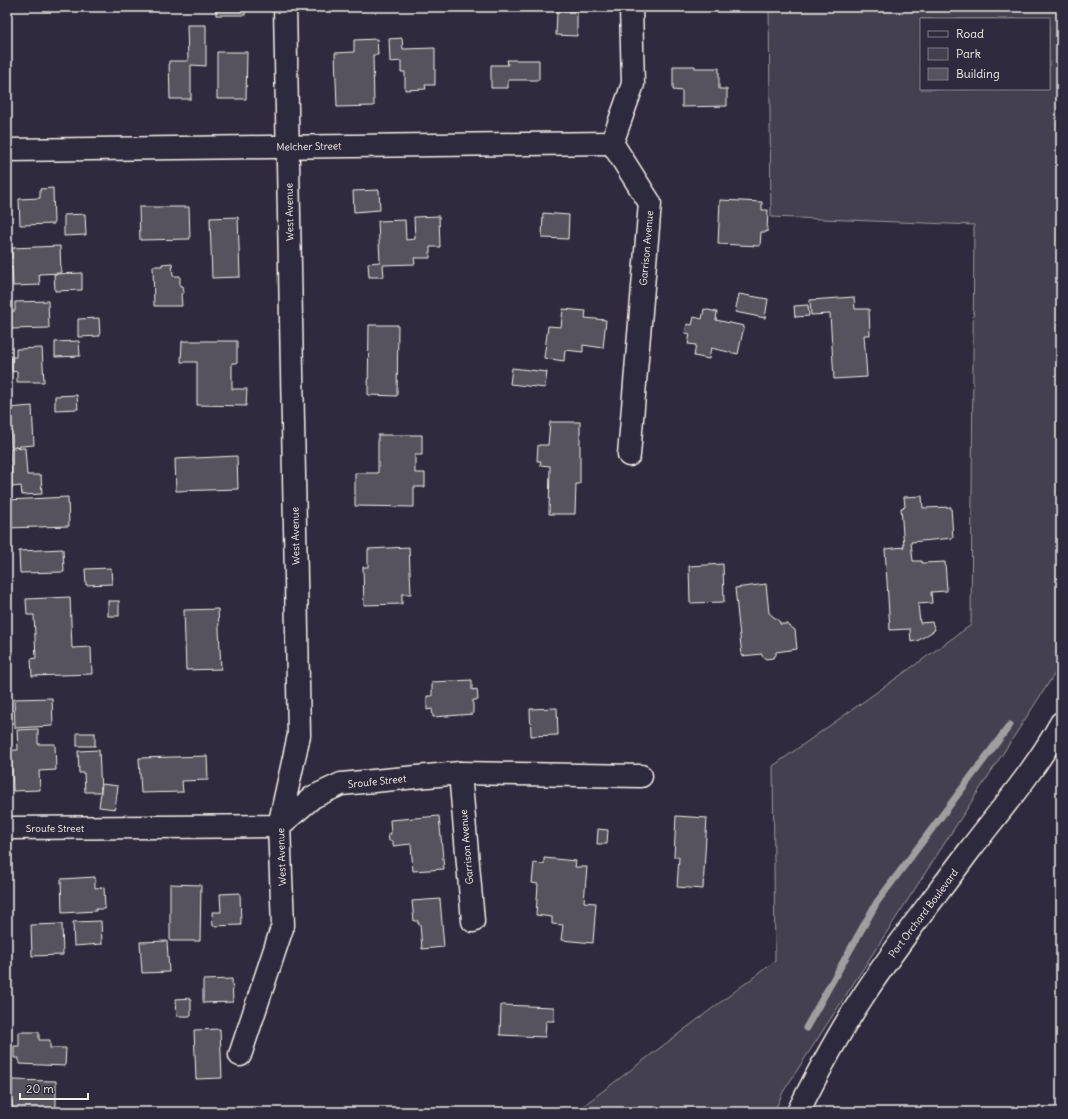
<svg xmlns="http://www.w3.org/2000/svg" width="1068" height="1119" font-family="Delius,sans-serif">
	<rect width="100%" height="100%" fill="#2f2a3d"/>
	<filter id="ink" filterUnits="userSpaceOnUse"><feTurbulence type="fractalNoise" baseFrequency=".025" numOctaves="2"/><feDisplacementMap in="SourceGraphic" scale="8" xChannelSelector="R" yChannelSelector="G"/><feConvolveMatrix kernelMatrix="1 2 1 2 8 2 1 2 1" color-interpolation-filters="sRGB"/></filter>
	<g filter="url(#ink)">
		<path fill="#454050" stroke="#9c989c" fill-rule="evenodd" d="M 769,7 L 1061,7 L 1061,664 L 783,1092 L 774,1112 L 575,1112 L 775,961 L 773,766 L 971,625 L 974,225 L 771,217 ZM 921,19 L 1049,19 L 1049,89 L 921,89 Z"/>
		<g fill="none" stroke-linecap="round" stroke-linejoin="round">
			<polyline stroke="#a19ea0" stroke-width="7" points="806,1028 877,902 1010,725"/>
		</g>
		<g fill="#56525f" stroke="#f4f1e8">
			<rect x="216" y="7" width="29" height="8"/>
			<polygon points="557,11 577,11 577,36 556,35"/>
			<polygon points="187,25 206,25 206,66 191,65 191,99 170,99 169,61 188,61"/>
			<polygon points="402,38 403,49 435,48 435,85 425,85 426,89 405,90 405,72 401,72 401,61 390,62 389,39"/>
			<polygon points="377,39 378,55 373,55 374,106 337,107 335,53 354,52 354,40"/>
			<polygon points="217,52 247,52 246,99 217,99"/>
			<polygon points="507,60 539,60 539,80 508,80 508,88 491,88 491,65 508,65"/>
			<polygon points="673,66 695,66 695,68 719,68 719,89 727,89 727,106 682,107 682,91 673,90"/>
			<polygon points="53,188 54,224 20,225 19,199 40,198 40,189"/>
			<polygon points="379,190 380,210 354,212 353,191"/>
			<polygon points="720,200 762,202 762,210 768,210 767,232 761,232 760,246 718,244"/>
			<polygon points="139,207 189,207 190,239 140,240"/>
			<polygon points="543,213 569,215 568,239 542,238"/>
			<polygon points="85,214 86,235 64,236 64,215"/>
			<polygon points="439,216 440,247 430,247 430,258 414,258 415,264 383,265 384,277 369,277 368,263 380,262 378,221 405,220 406,240 415,239 414,217"/>
			<polygon points="238,217 240,277 212,278 210,218"/>
			<polygon points="60,246 61,273 39,274 40,285 13,286 12,267 8,267 8,259 12,258 12,248"/>
			<polygon points="172,263 173,276 180,276 180,286 183,286 184,293 181,294 182,306 154,306 153,266 162,266 162,264"/>
			<polygon points="82,273 82,290 55,291 54,274"/>
			<polygon points="739,294 768,299 765,318 735,312"/>
			<polygon points="854,297 855,309 869,309 870,335 864,335 867,377 834,379 830,314 811,315 810,300"/>
			<polygon points="48,301 49,328 11,329 11,311 15,311 15,302"/>
			<polygon points="808,305 809,316 795,317 794,306"/>
			<polygon points="563,309 586,311 585,318 606,320 603,348 583,345 583,352 565,350 564,361 544,358 548,326 561,327"/>
			<polygon points="704,309 717,312 716,320 744,326 738,354 711,348 709,359 694,356 696,345 688,344 690,334 685,333 687,324 692,325 694,317 702,319"/>
			<polygon points="99,318 100,336 78,337 78,319"/>
			<polygon points="369,325 398,325 397,396 368,395"/>
			<polygon points="79,341 80,356 55,357 55,342"/>
			<polygon points="182,341 237,341 237,363 232,363 232,389 247,389 246,406 197,405 197,362 181,362"/>
			<polygon points="42,348 44,382 17,382 17,371 12,372 12,357 16,357 16,349"/>
			<polygon points="512,368 547,372 545,388 510,384"/>
			<polygon points="77,395 78,409 55,410 55,396"/>
			<polygon points="32,406 34,445 11,447 10,425 7,426 7,420 10,420 9,408"/>
			<polygon points="550,422 580,422 580,484 576,484 575,514 549,514 550,466 540,465 541,461 537,461 538,445 548,445"/>
			<polygon points="378,435 422,435 422,455 415,455 415,473 425,473 425,487 414,487 414,507 355,506 355,473 378,473"/>
			<polygon points="25,448 27,475 41,475 42,494 22,495 21,486 12,487 10,449"/>
			<polygon points="237,456 238,489 176,491 175,459"/>
			<polygon points="922,496 923,508 951,507 953,538 911,542 913,561 922,561 922,563 945,562 947,591 931,592 932,603 918,604 920,623 932,622 935,630 919,640 911,642 910,629 890,630 885,549 904,547 901,508 905,507 904,497"/>
			<polygon points="68,497 69,526 7,528 7,500"/>
			<polygon points="409,547 411,594 402,594 402,604 364,605 363,567 368,567 368,549"/>
			<polygon points="63,549 64,572 20,573 19,551"/>
			<polygon points="723,564 724,602 690,603 689,566"/>
			<polygon points="111,568 112,584 86,585 85,569"/>
			<polygon points="766,584 769,613 780,622 780,624 787,624 795,630 797,649 776,652 776,655 773,658 766,659 762,656 762,654 742,656 735,588"/>
			<polygon points="70,597 72,648 91,647 92,674 32,676 31,659 36,658 34,615 27,615 26,599"/>
			<rect x="108" y="601" width="11" height="15"/>
			<polygon points="218,609 221,669 186,670 184,610"/>
			<polygon points="472,680 472,690 477,689 478,700 473,700 473,714 433,717 432,709 427,710 427,696 432,696 432,682"/>
			<polygon points="52,698 53,726 15,728 14,699"/>
			<polygon points="557,708 558,735 531,736 530,709"/>
			<polygon points="38,729 38,744 55,744 56,770 39,771 40,790 13,791 11,750 18,750 17,730"/>
			<rect x="77" y="733" width="18" height="13"/>
			<polygon points="99,750 101,792 85,792 84,773 79,773 78,751"/>
			<polygon points="207,756 208,780 182,781 183,792 141,793 139,758"/>
			<polygon points="102,784 118,786 115,809 99,807"/>
			<polygon points="439,816 444,869 413,871 411,844 393,846 393,841 389,841 388,834 391,834 390,820"/>
			<polygon points="676,816 707,818 703,889 677,887 679,857 674,857"/>
			<polygon points="598,829 608,830 607,844 597,844"/>
			<polygon points="544,858 576,861 575,867 587,867 584,902 596,903 593,943 561,940 563,925 552,924 552,917 536,915 538,884 532,883 534,863 544,864"/>
			<polygon points="95,877 95,888 104,887 105,909 96,909 96,911 62,913 61,879"/>
			<polygon points="170,884 201,885 200,941 170,941"/>
			<polygon points="240,893 241,925 213,926 212,912 221,912 220,894"/>
			<polygon points="440,899 444,947 422,949 420,924 418,924 418,921 414,921 412,901"/>
			<polygon points="101,921 102,944 74,946 73,922"/>
			<polygon points="62,924 63,955 32,956 31,925"/>
			<polygon points="167,941 169,972 142,973 140,942"/>
			<polygon points="232,979 233,1002 203,1003 203,980"/>
			<polygon points="191,998 191,1016 177,1016 176,999"/>
			<polygon points="501,1005 554,1007 554,1021 546,1021 545,1037 500,1035"/>
			<polygon points="220,1029 222,1078 196,1079 194,1030"/>
			<polygon points="19,1032 39,1032 39,1040 50,1040 50,1048 66,1048 65,1066 19,1064 19,1058 14,1058 14,1046 19,1046"/>
			<polygon points="12,1080 56,1081 56,1112 12,1112 12,1101 8,1101 8,1092 12,1092"/>
		</g>
		<g fill="none" stroke-linecap="round" stroke-linejoin="round">
			<g stroke="#f4f1e8" stroke-width="25">
				<g id="minor">
					<polyline points="7,150 612,143"/>
					<polyline points="629,455 650,203 612,143 633,84 631,7"/>
					<polyline points="460,773 473,921"/>
					<polyline points="7,828 279,826 313,797 341,784 460,773 641,776"/>
					<polyline points="240,1055 283,925 279,826 299,735 285,7"/>
				</g>
			</g>
			<g stroke="#f4f1e8" stroke-width="25">
				<path id="major" d="M 798,1112 C 817,1074 837,1036 860,1001 C 893,949 932,901 969,851 C 1001,809 1036,769 1061,723"/>
			</g>
			<use href="#minor" stroke="#2f2a3d" stroke-width="22"/>
			<use href="#major" stroke="#2f2a3d" stroke-width="22"/>
		</g>
	</g>
	<g text-anchor="middle" stroke-width="3.5" stroke-linejoin="round" paint-order="stroke">
		<g font-size="10" fill="#f4f1e8" stroke="#2f2a3d">
			<text transform="translate(309 146) rotate(-1)" y="4">Melcher Street</text>
			<text transform="translate(289 212) rotate(-91)" y="4">West Avenue</text>
			<text transform="translate(646 248) rotate(-85)" y="4">Garrison Avenue</text>
			<text transform="translate(295 536) rotate(-91)" y="4">West Avenue</text>
			<text transform="translate(377 781) rotate(-6)" y="4">Sroufe Street</text>
			<text x="55" y="832">Sroufe Street</text>
			<text transform="translate(466 847) rotate(-95)" y="4">Garrison Avenue</text>
			<text transform="translate(281 857) rotate(-92)" y="4">West Avenue</text>
			<text transform="translate(923 913) rotate(-53)" y="4">Port Orchard Boulevard</text>
		</g>
	</g>
	<rect width="1068" height="1119" fill="none" stroke="#2f2a3d" stroke-width="24"/>
	<rect x="12" y="12" width="1044" height="1095" fill="none" stroke="#f4f1e8" stroke-width="1.5" filter="url(#ink)"/>
	<rect x="920" y="18" width="130" height="72" fill="#2f2a3d" stroke="#7e7a81"/>
	<rect x="928" y="31" width="20" height="6" fill="#2f2a3d" stroke="#7e7a81"/>
	<text x="956" y="38" font-size="12" fill="#f4f1e8">Road</text>
	<rect x="928" y="48" width="20" height="12" fill="#454050" stroke="#7e7a81"/>
	<text x="956" y="58" font-size="12" fill="#f4f1e8">Park</text>
	<rect x="928" y="68" width="20" height="12" fill="#56525f" stroke="#7e7a81"/>
	<text x="956" y="78" font-size="12" fill="#f4f1e8">Building</text>
	<path d="M20 1093v6h68v-6" fill="none" stroke="#f4f1e8" stroke-width="2"/>
	<text x="26" y="1093" font-size="12" fill="#f4f1e8" stroke="#2f2a3d" stroke-width="3" paint-order="stroke">20 m</text>
</svg>
